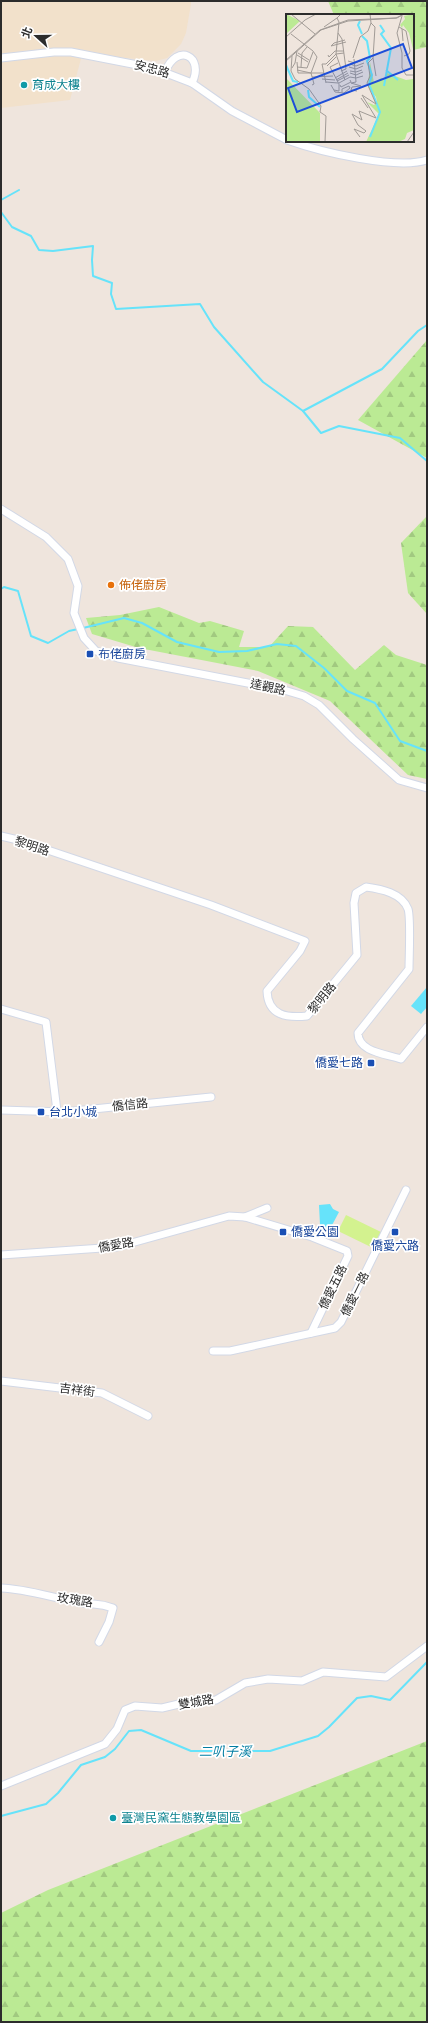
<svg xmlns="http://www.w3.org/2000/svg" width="428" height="2023" font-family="'DejaVu Sans','Noto Sans TC',sans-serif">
	<defs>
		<pattern id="forest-firs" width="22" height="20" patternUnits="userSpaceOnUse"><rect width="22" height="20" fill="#bbea94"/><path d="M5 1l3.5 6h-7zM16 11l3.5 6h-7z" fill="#a1c980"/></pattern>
	</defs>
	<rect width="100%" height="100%" fill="#efe5dd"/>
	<polygon fill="#f2e1cb" points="1,1 191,1 191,4 186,33 181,44 167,58 156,61 116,57 83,51 70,100 1,108"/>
	<g fill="url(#forest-firs)">
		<polygon points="328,1 427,1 427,47 413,50 413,15 334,15"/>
		<polygon points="427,340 427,458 358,420"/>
		<polygon points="427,516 427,614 408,593 401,543"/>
		<polygon points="159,607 199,623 210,621 244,631 239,647 269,647 288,626 313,627 355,670 384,645 396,655 427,665 427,779 408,775 330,701 258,671 139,648 92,634 86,618 120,615"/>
		<polygon points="427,1741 427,2022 1,2022 1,1913 48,1890"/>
	</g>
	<polygon fill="#d3f28f" points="346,1215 381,1232 373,1248 338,1231"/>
	<g fill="#66e3fa">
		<polygon points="427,987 427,1007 421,1014 411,1006"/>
		<polygon points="330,1204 333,1209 339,1212 330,1229 320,1225 319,1205"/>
	</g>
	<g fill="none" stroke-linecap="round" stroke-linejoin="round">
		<g stroke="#66e3fa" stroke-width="2">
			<polyline points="1,200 19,190"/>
			<polyline points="1,212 12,227 31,236 39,250 53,251 93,246 92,260 93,276 112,283 111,294 116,309 200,304 214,327 263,382 303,411 321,433 339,426 400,438 427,461"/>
			<polyline points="303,411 382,369 418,331 427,325"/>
			<polyline points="1,589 4,587 18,591 31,636 48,643 69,631 78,629"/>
			<polyline points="83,628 124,618 142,623 177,642 219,652 247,651 277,644 296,646 324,668 347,691 375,703 400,741 427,751"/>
			<polyline points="1,1816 46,1804 58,1793 81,1765 105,1757 115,1749 129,1731 141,1730 191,1751 270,1751 318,1736 329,1727 357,1698 371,1696 390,1700 427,1662"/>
		</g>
		<g stroke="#d2d8e6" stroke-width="9">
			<g id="street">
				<polyline points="1,58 54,52 71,52 153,68 192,83 232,111 287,140"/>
				<path d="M 165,72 C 177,42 205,56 192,83"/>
				<path d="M 290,141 C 321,152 397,170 427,160"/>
				<polyline points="1,509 46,537 68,559 78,586 74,613 84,638 96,651 118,658 284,690 304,696 319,705 353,739 399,780 427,788"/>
				<path d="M 1,836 L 18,840 L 211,905 L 305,941 L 300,951 L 267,991 C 268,1016 287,1018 307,1016 L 357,955 L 354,903 L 356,893 L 366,887 C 381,889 402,893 408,909 C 411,918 409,958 409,969 L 358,1033 C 358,1052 386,1054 401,1059 L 427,1027"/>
				<polyline points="1,1009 46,1022 57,1111"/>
				<polyline points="1,1110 64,1112 211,1097"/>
				<polyline points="245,1217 267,1208"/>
				<polyline points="1,1255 117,1247 229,1216 245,1217 312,1237 347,1251 348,1256 311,1333"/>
				<polyline points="213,1351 230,1351 335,1328 341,1322 406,1190"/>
				<polyline points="1,1381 102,1393 148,1416"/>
				<path d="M 1,1588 C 29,1589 55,1599 83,1603 C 95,1605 99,1603 113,1608 L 109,1622 L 99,1642"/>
				<polyline points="1,1786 105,1744 117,1729 125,1710 135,1706 162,1708 183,1703 216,1700 245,1683 268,1679 302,1681 323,1672 386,1677 427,1646"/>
			</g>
		</g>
		<use href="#street" stroke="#fff" stroke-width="7"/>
	</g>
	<g fill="#0f9aa8" stroke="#fff" stroke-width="1.5">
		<circle cx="24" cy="85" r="4"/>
		<circle cx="113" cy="1818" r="4"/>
	</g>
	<circle fill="#e8710a" stroke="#fff" stroke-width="1.5" cx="111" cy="585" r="4"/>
	<g fill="#1a4fb4" stroke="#fff" stroke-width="1.5">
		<rect x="86" y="650" width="8" height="8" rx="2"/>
		<rect x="367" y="1059" width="8" height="8" rx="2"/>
		<rect x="37" y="1108" width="8" height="8" rx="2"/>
		<rect x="279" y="1228" width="8" height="8" rx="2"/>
		<rect x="391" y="1228" width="8" height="8" rx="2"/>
	</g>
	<g text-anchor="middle" stroke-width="3.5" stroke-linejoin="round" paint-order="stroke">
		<g font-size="12" fill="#2c2c2c" stroke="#fff">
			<text transform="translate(152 69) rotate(15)" y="4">安忠路</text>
			<text transform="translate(268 687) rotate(12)" y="4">達觀路</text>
			<text transform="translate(32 846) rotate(18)" y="4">黎明路</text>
			<text transform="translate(322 998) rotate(-51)" y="4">黎明路</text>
			<text transform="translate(130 1105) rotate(-6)" y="4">僑信路</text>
			<text transform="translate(116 1245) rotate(-10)" y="4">僑愛路</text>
			<text transform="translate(333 1287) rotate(-64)" y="4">僑愛五路</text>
			<text transform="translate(355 1294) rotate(-64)" y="4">僑愛一路</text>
			<text transform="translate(77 1390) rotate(7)" y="4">吉祥街</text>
			<text transform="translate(75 1600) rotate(9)" y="4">玫瑰路</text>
			<text transform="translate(196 1702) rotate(-10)" y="4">雙城路</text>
		</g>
		<g font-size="12" fill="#0d838f" stroke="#fff" text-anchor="start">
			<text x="32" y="89">育成大樓</text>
			<text x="121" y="1822">臺灣民窯生態教學園區</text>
		</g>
		<g font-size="12" fill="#c56008" stroke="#fff" text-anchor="start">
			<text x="119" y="589">佈佬廚房</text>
		</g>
		<g font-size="12" fill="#164399" stroke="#fff" text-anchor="start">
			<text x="98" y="658">布佬廚房</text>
			<text x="363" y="1067" text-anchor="end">僑愛七路</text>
			<text x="49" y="1116">台北小城</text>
			<text x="291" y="1236">僑愛公園</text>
			<text x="395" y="1250" text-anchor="middle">僑愛六路</text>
		</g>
		<g font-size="13" font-style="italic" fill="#027da2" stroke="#fff">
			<text x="225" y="1756">二叭子溪</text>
		</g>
	</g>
	<g transform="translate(286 14)">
		<rect width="128" height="128" fill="#efe5dd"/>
		<path d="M 0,0 L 14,7 L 1,19 L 0,19 ZM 128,0 L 128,34 L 127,35 L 123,19 L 117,11 L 116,14 L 114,11 L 119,5 L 118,2 ZM 84,48 L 88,69 L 95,64 L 99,66 L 101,59 L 120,66 L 127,65 L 128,68 L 128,116 L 121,119 L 119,125 L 112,128 L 80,128 L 93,100 L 81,88 L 88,91 L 91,88 L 90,83 L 82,73 ZM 0,64 L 34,99 L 34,128 L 0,128 Z" fill="#bbea94"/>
		<path fill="none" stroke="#66e3fa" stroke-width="2" d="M 74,7 L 72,11 L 76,20M 94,11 L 98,17 L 95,20 L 105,34 L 98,72M 76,22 L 81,27 L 84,44 L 81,47 L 86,61 L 83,70 L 94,98 L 84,123M 0,51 L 7,67 L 12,68M 100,56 L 112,66M 22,76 L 23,83 L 34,93"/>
		<path fill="none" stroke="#a19b96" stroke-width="1" d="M 5,0 L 29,20M 55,0 L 51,4 L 53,8 L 50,40 L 59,66M 84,0 L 85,9 L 89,13 L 87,44 L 90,62M 116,2 L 111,19 L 116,39 L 116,54 L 120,61 L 127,61M 38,13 L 51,4M 113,13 L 120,17 L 124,37 L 123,40 L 118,42M 116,15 L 117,27M 52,19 L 56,25 L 60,55 L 55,57M 5,20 L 27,37 L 31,43 L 25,59 L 28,70 L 26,71M 0,23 L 19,6 L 30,0M 45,32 L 60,28M 45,32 L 48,29 L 59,26M 12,39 L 23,46M 11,41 L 22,48M 42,41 L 43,43 L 49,37 L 58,37M 6,42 L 5,57 L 9,65 L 23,75 L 35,92 L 34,98 L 40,102 L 39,128M 67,44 L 74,23 L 82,17 L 85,9M 68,45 L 70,68 L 65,69 L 75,72 L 66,73 L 65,76 L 71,77M 0,46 L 34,16 L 62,6 L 110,4 L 118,0M 0,47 L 35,16 L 62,7 L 111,4 L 118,0M 62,47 L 69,49 L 79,45M 11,48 L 12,59 L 38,59M 36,50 L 40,50 L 50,40 L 58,39M 36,50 L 40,69M 64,50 L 70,52 L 78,49M 41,52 L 50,43M 11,53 L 21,54 L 27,38M 15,53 L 16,39 L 21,33M 63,53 L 70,55 L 77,52M 6,54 L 9,49 L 11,37M 11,56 L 25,59M 64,57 L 70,58 L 76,56M 64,59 L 70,61 L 77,58M 26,63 L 47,62M 64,63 L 70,64 L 77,62M 49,64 L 61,57M 36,65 L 49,66M 50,66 L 62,59M 51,67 L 63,61M 40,68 L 52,69M 53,69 L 64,63M 45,71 L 49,78 L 58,79 L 64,74M 54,71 L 55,73 L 65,68 L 64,66M 48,76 L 53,77 L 53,70 L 44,53 L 52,49M 56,78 L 56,75 L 63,72 L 64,74M 75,84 L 82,94M 74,123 L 68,115 L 78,119 L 80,117 L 72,111 L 66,100 L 76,106 L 73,97 L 90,104 L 76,81 L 90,90 L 81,69 L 84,62 L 82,49 L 87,44M 121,128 L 128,118"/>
		<path fill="#1d4ed8" fill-opacity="0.15" stroke="#1d4ed8" stroke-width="2" d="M 117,30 L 126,54 L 11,98 L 2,74 Z"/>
		<rect width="128" height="128" fill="none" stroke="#2c2c2c" stroke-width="2"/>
	</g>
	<rect width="428" height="2023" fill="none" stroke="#2c2c2c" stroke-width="4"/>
	<g transform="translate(36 36) rotate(291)" stroke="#ffffff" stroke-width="3" paint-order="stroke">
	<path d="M0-3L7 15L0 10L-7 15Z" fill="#2c2c2c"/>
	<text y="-6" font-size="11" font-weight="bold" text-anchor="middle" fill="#2c2c2c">北</text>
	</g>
</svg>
